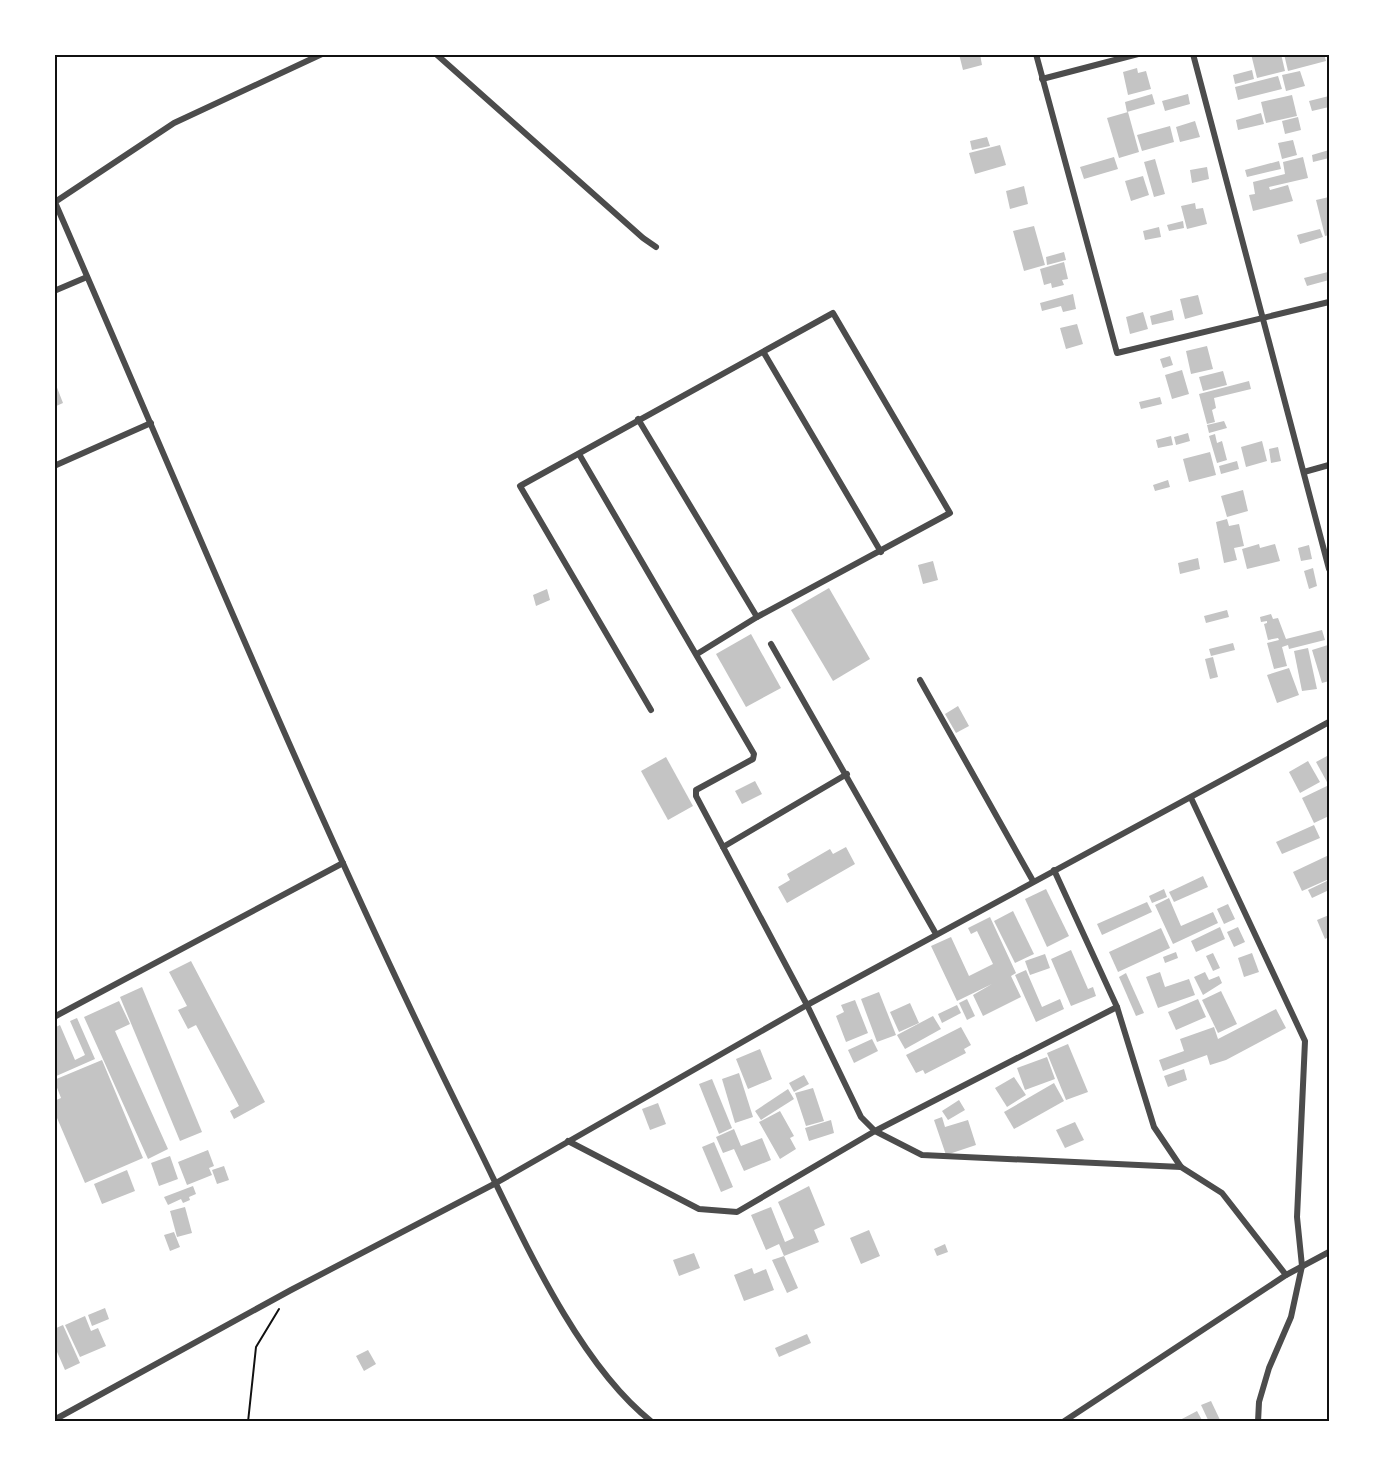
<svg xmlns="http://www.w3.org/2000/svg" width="1383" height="1476" font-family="Figtree,sans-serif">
	<rect width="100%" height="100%" fill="#fff"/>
	<g fill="#c4c4c4">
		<polygon points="959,54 980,54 982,65 963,70"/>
		<polygon points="1251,54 1281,54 1285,71 1257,78"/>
		<polygon points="1284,54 1324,54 1326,61 1288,71"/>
		<polygon points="1137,68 1138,73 1146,71 1151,89 1128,95 1123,72"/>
		<polygon points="1252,70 1254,79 1235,84 1233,75"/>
		<polygon points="1300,71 1305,86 1286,91 1282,75"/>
		<polygon points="1278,76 1282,89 1238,100 1235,87"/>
		<polygon points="1152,94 1155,104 1127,112 1125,102"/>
		<polygon points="1188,94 1190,104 1165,111 1162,101"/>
		<polygon points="1292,95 1297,116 1266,123 1261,102"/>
		<polygon points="1329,96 1329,107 1312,111 1309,101"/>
		<polygon points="1128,112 1139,152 1119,158 1107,118"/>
		<polygon points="1261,113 1264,124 1238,130 1236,120"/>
		<polygon points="1298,117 1301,130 1285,134 1282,121"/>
		<polygon points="1195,121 1200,137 1180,142 1176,127"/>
		<polygon points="1170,126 1174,142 1142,151 1137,135"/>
		<polygon points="987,137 990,146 972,150 970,141"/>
		<polygon points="1293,140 1297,155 1282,159 1278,143"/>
		<polygon points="1000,145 1006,165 975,174 969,153"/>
		<polygon points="1329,150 1329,158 1313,162 1312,155"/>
		<polygon points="1114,157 1118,169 1084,179 1080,167"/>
		<polygon points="1303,157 1308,178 1269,187 1270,190 1288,185 1293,201 1253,211 1249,195 1255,194 1253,182 1285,174 1283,162"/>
		<polygon points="1155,159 1165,194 1154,197 1144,162"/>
		<polygon points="1279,161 1281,169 1247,177 1245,170"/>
		<polygon points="1207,167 1209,179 1192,183 1190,170"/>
		<polygon points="1143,176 1149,195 1131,201 1125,181"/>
		<polygon points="1024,186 1028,204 1010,209 1006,191"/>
		<polygon points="1329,197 1329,235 1325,236 1316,200"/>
		<polygon points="1195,203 1196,209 1203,208 1207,224 1187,229 1181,206"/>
		<polygon points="1183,221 1184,228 1169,231 1167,225"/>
		<polygon points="1034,226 1045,265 1024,271 1013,231"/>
		<polygon points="1159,227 1161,237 1145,240 1143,231"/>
		<polygon points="1320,229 1323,237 1300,244 1297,235"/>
		<polygon points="1064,252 1066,260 1047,265 1046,257"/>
		<polygon points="1064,262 1068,279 1062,280 1064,285 1052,288 1051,283 1044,285 1040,269"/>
		<polygon points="1328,272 1329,280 1307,286 1304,278"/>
		<polygon points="1073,294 1076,309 1063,312 1061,306 1042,311 1040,303"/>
		<polygon points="1198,295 1203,314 1185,319 1180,299"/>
		<polygon points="1172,310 1174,320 1152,325 1150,316"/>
		<polygon points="1143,312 1148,329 1130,334 1126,317"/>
		<polygon points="1077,324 1083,344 1066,349 1060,328"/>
		<polygon points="1207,346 1213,369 1191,374 1186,351"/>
		<polygon points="1170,356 1173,365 1163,368 1160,359"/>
		<polygon points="1182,370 1189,394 1172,399 1165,375"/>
		<polygon points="1223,371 1227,385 1203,391 1199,377"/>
		<polygon points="1249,381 1251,389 1214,398 1216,408 1212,410 1215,422 1207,424 1199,394"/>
		<polygon points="56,385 63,403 54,407 54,386"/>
		<polygon points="1160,397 1162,404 1141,409 1139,402"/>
		<polygon points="1224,421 1227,428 1209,433 1207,425"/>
		<polygon points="1188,433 1190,441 1176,445 1174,437"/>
		<polygon points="1215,434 1217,443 1222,441 1227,460 1217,463 1209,436"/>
		<polygon points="1171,436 1173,445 1158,448 1156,440"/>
		<polygon points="1262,441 1267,461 1246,467 1241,447"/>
		<polygon points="1278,447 1281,461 1271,463 1269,449"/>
		<polygon points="1210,452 1216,475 1189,482 1183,459"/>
		<polygon points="1237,461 1239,469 1221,474 1219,466"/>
		<polygon points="1168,480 1170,487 1155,491 1153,485"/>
		<polygon points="1243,490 1248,511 1227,517 1221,496"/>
		<polygon points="1227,519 1229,526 1239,524 1244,546 1234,548 1237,560 1224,563 1216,522"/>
		<polygon points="1259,544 1260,548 1275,544 1280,561 1247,569 1242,549"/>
		<polygon points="1309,545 1312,559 1301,561 1298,548"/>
		<polygon points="1198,558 1200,569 1180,574 1178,563"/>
		<polygon points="933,561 938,580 923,584 918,565"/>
		<polygon points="1313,568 1317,586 1309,589 1304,571"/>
		<polygon points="829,588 870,659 833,681 791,610"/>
		<polygon points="547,589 550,600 536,606 533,595"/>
		<polygon points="1227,610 1229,617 1206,623 1204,616"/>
		<polygon points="1271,614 1273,619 1278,618 1286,639 1322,630 1325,640 1289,649 1288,645 1282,647 1287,666 1274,669 1267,643 1279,640 1278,638 1268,640 1264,624 1267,623 1267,621 1261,622 1260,617"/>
		<polygon points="751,634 781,688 746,707 716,654"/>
		<polygon points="1233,643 1235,650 1211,656 1209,649"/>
		<polygon points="1328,645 1329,681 1322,683 1312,650"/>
		<polygon points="1308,648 1317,689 1302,691 1294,651"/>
		<polygon points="1213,657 1218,677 1210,679 1205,659"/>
		<polygon points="1289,668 1299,695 1277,703 1267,675"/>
		<polygon points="958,706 969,726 956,733 945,714"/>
		<polygon points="1327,756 1329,781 1327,782 1316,762"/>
		<polygon points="666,757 693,806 668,820 641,771"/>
		<polygon points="1308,761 1320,782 1300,793 1289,772"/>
		<polygon points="755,781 762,794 742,804 735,791"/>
		<polygon points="1329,785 1329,816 1314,823 1302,798"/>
		<polygon points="1314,825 1320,838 1282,854 1276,842"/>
		<polygon points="846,847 855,864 787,903 778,887 790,880 787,874 830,849 833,854"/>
		<polygon points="1329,855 1329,879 1302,891 1293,872"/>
		<polygon points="1203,876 1208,887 1174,902 1169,892"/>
		<polygon points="1329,880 1329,890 1312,898 1308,890"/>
		<polygon points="1046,889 1069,936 1047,947 1025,899"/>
		<polygon points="1164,889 1167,897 1152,903 1149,896"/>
		<polygon points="1169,898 1181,926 1213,912 1218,923 1173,944 1155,905"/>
		<polygon points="1147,902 1152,912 1102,935 1097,924"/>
		<polygon points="1228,904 1235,919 1224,924 1217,909"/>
		<polygon points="1013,911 1034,954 1015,963 994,921"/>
		<polygon points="1329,915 1329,937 1325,939 1317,920"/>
		<polygon points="990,917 1016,973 1011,976 1021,997 983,1016 973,995 992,984 957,1001 931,946 951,937 969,976 993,964 977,931 971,934 968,928"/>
		<polygon points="1220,927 1225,939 1196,952 1191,941"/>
		<polygon points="1238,927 1245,942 1234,947 1227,932"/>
		<polygon points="1161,928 1170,948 1118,972 1109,952"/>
		<polygon points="1071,950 1088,989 1093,987 1096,996 1071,1006 1051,959"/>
		<polygon points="1176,952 1178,958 1165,963 1163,957"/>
		<polygon points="1213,953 1220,968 1213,971 1206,956"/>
		<polygon points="1252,953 1259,972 1244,977 1238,958"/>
		<polygon points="1045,954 1050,968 1030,975 1025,961"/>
		<polygon points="191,961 265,1102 234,1119 230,1111 239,1106 196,1025 188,1029 178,1010 187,1006 169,972"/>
		<polygon points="1026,970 1042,1007 1060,999 1064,1009 1036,1022 1015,975"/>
		<polygon points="1160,972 1165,987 1189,979 1195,995 1158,1008 1146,977"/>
		<polygon points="1205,972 1209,980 1219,976 1222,983 1203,995 1194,977"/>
		<polygon points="1126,973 1144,1013 1136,1016 1119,977"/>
		<polygon points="142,987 202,1132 180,1141 120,997"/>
		<polygon points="1221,991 1237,1024 1218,1033 1202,1000"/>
		<polygon points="879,992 896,1035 877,1042 861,999"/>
		<polygon points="967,999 975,1016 967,1020 959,1003"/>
		<polygon points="1198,999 1206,1017 1176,1030 1168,1012"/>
		<polygon points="855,1000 868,1033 846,1042 836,1016 844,1012 841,1005"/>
		<polygon points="119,1001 130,1024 115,1031 168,1149 148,1159 84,1017"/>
		<polygon points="910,1003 919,1023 899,1032 890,1012"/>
		<polygon points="957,1005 961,1013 942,1023 938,1014"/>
		<polygon points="1276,1009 1286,1028 1226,1060 1210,1065 1207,1055 1163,1071 1159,1060 1184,1051 1180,1039 1214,1027 1218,1039"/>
		<polygon points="933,1016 941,1029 905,1049 897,1035"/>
		<polygon points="77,1018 95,1059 54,1077 56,1068 54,1028 60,1025 75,1060 85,1055 70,1021"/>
		<polygon points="961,1027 971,1045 964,1049 966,1053 925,1074 923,1070 916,1073 906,1055"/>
		<polygon points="872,1039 878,1051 854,1063 848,1050"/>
		<polygon points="1068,1044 1088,1092 1066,1100 1047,1053"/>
		<polygon points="760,1049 772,1079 748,1089 736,1059"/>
		<polygon points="1047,1057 1055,1079 1025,1090 1017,1068"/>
		<polygon points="102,1060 143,1158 85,1183 54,1111 54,1101 61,1098 54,1080"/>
		<polygon points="1184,1069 1187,1080 1168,1087 1164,1076"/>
		<polygon points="739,1073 753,1117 735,1123 722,1079"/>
		<polygon points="804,1075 809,1084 794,1092 789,1083"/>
		<polygon points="1014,1077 1026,1095 1007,1107 995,1088"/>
		<polygon points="712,1079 732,1128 719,1134 699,1084"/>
		<polygon points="1054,1083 1064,1101 1014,1129 1004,1112"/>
		<polygon points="813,1088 824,1121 806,1126 795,1093"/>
		<polygon points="788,1089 794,1099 761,1120 755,1111"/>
		<polygon points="959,1100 965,1110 948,1120 942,1111"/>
		<polygon points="658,1103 666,1124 650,1130 642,1109"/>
		<polygon points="780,1111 794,1136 790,1138 796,1149 780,1159 759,1122"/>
		<polygon points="942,1117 945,1127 968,1120 976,1145 946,1155 934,1120"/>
		<polygon points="831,1120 834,1133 809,1141 805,1128"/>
		<polygon points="1075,1122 1084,1140 1065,1148 1056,1130"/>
		<polygon points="734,1129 741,1146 762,1138 771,1160 744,1171 734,1149 723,1153 716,1137"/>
		<polygon points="714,1142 733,1187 721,1192 702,1147"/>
		<polygon points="208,1150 214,1166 209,1168 212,1175 187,1185 178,1162"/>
		<polygon points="170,1156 178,1179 159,1186 151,1163"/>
		<polygon points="224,1166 229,1180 217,1184 212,1170"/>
		<polygon points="127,1170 135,1191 102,1204 94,1184"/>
		<polygon points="193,1186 196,1194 189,1197 190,1200 183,1203 181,1199 168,1205 164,1197"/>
		<polygon points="809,1186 825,1225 814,1230 819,1242 784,1256 798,1288 787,1293 772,1260 784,1256 779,1244 766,1250 751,1215 771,1207 785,1242 794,1238 778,1202"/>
		<polygon points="185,1207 192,1233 177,1237 170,1211"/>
		<polygon points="869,1230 880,1256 861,1264 850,1238"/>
		<polygon points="174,1232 180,1247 170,1251 164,1235"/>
		<polygon points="945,1244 948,1252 937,1256 934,1249"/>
		<polygon points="694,1253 700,1268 679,1276 673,1260"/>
		<polygon points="752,1268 754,1274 766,1269 774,1290 744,1301 734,1275"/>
		<polygon points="105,1308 109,1319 92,1326 88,1315"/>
		<polygon points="85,1316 91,1331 98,1328 106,1346 80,1357 65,1325"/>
		<polygon points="63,1325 80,1363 65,1370 54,1345 54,1329"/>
		<polygon points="807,1334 811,1343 779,1357 775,1348"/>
		<polygon points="368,1350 376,1364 364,1371 356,1356"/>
		<polygon points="1211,1401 1221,1422 1209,1422 1201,1405"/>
		<polygon points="1197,1411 1203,1422 1181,1422 1180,1420"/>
	</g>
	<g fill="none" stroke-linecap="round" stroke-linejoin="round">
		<polyline stroke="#111" stroke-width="2" points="248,1422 256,1347 279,1309"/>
		<g stroke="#4c4c4c" stroke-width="6">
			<polyline points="436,54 643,238 656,247"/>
			<polyline points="1036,54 1117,353 1329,302"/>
			<polyline points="1193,54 1329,569"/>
			<polyline points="1042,79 1138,54"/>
			<path d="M 54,200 C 190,512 319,828 471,1133 C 516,1222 573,1360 652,1422"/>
			<polyline points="55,202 174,123 322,54"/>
			<polyline points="54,291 87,277"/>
			<polyline points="764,353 881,552"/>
			<polyline points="638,419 757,617"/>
			<polyline points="579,454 754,754 753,759 696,790 696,796 807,1005 861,1117 875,1131 922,1155 1181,1167"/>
			<polyline points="54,466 151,423"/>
			<polyline points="1304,472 1329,465"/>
			<polyline points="771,644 936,934"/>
			<polyline points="920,680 1033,881"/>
			<polyline points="651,710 520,486 833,313 950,513 757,617 697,654"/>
			<polyline points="1191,798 1305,1041 1297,1217 1302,1266 1291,1317 1269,1368 1259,1402 1258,1422"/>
			<polyline points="723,847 847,774"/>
			<polyline points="1054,870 1117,1007 1154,1127 1181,1167 1222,1193 1286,1275"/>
			<polyline points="54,1017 343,863"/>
			<polyline points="568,1141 699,1209 737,1212 875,1131 1117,1007"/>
			<polyline points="54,1420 291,1290 496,1183 807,1005 1329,722"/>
			<polyline points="1063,1422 1286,1275 1329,1252"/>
		</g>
	</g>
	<rect width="1383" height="1476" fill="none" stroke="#ffffff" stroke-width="111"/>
	<rect x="56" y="56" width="1272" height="1364" fill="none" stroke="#111" stroke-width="2"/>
</svg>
